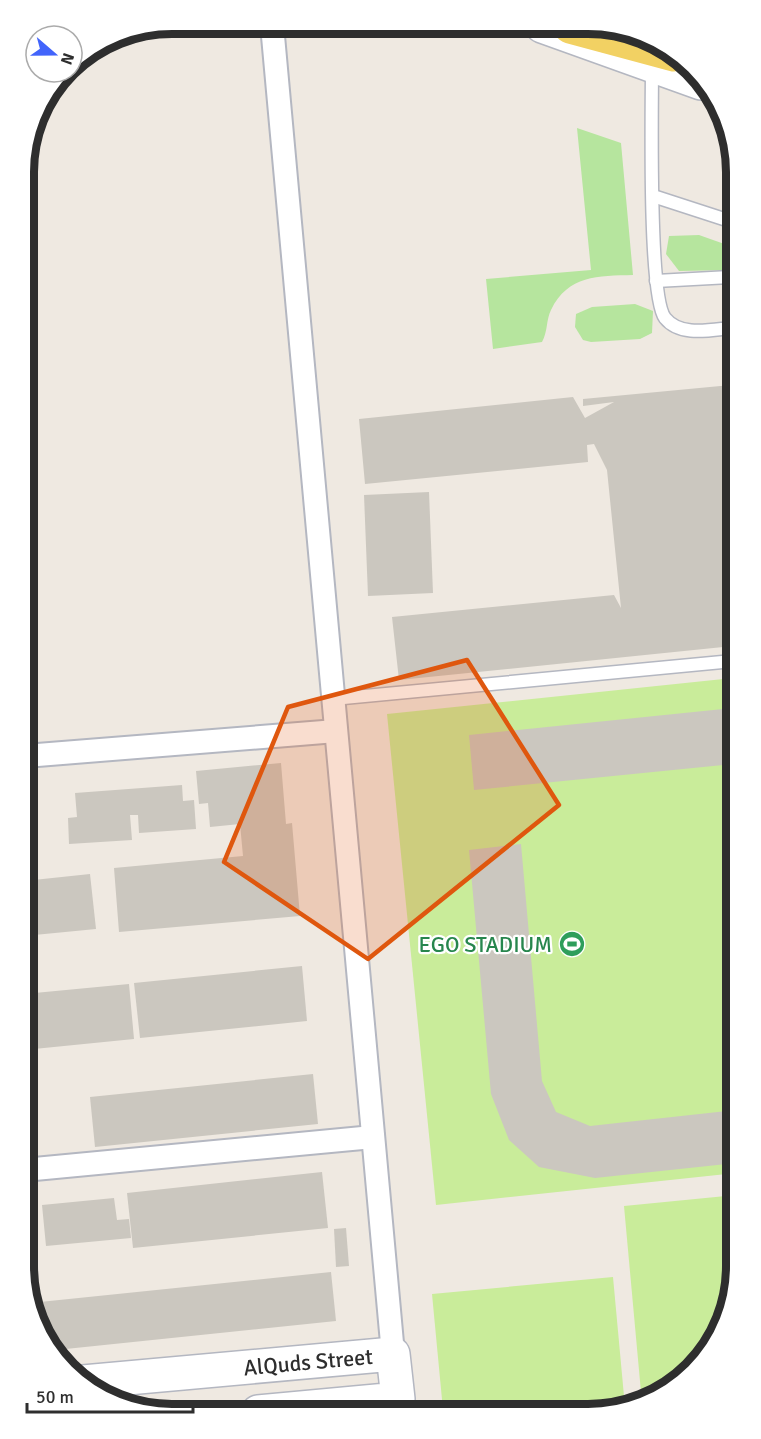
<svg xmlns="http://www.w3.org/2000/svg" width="761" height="1439" font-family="Signika,sans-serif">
	<rect width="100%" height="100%" fill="#efe9e1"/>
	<g fill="#b6e59e">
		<path d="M 577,128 L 621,143 L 633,275 C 598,276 568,275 551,310 C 546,320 548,331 542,342 L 493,349 L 486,279 L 591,270 Z"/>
		<polygon points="699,235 730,246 730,270 679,271 666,254 669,236"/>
		<polygon points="635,304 653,311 652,333 640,339 591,342 583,340 575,327 576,314 592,307"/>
	</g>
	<g fill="#c9ec9a">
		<polygon points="733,678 736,1173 436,1205 387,714"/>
		<polygon points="736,1195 737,1276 706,1357 642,1403 624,1206"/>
		<polygon points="613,1277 625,1407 443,1410 432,1294"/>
	</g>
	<g fill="#cbc7bf">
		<polygon points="731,385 733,646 399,680 392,617 614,595 621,608 607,470 594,444 587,445 588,462 365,484 359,419 573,397 585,418 614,402 583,406 583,399"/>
		<polygon points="429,492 433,593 368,596 364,495"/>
		<polygon points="733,708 733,764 474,790 469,735"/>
		<polygon points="281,763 286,824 292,823 300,916 119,932 114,868 243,856 240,824 210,827 208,803 199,804 196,771"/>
		<polygon points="182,785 183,801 194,800 196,829 139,833 138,815 130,815 132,840 69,844 68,818 77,817 75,793"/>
		<polygon points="521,844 542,1081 556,1112 590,1126 736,1110 736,1163 595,1178 539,1167 509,1140 491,1094 469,850"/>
		<polygon points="90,874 96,929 24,936 24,881"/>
		<polygon points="302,966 307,1021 140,1038 134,983"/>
		<polygon points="129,984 134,1039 24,1050 24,994"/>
		<polygon points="313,1074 318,1124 95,1147 90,1097"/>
		<polygon points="322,1172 328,1228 133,1248 127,1193"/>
		<polygon points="114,1198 117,1220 129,1219 131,1238 46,1246 42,1205"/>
		<polygon points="346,1228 349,1266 336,1267 334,1229"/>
		<polygon points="331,1272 336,1321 56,1350 32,1314 30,1303"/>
	</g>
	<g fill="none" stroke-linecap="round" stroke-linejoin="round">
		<g stroke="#b4b7c1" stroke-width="15">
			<g id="lane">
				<path d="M 652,67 C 652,106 648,296 665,318 C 680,337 710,330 731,328"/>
				<polyline points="653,196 730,221"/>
				<polyline points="656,281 730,277"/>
				<polyline points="333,699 733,661"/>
			</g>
		</g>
		<g stroke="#b4b7c1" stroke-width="26">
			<g id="street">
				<polyline points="272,25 393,1354"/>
				<polyline points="25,756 336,731"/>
				<polyline points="24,1170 373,1137"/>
			</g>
		</g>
		<g stroke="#b4b7c1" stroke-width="36">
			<g id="secondary">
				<polyline points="542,26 701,83"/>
				<path id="s1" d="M 83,1382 L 393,1354 L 398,1399 L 258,1412"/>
			</g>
		</g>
		<g stroke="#c9c9c9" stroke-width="36">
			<polyline id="primary" points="570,27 674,55"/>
		</g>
		<use href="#lane" stroke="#fff" stroke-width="12"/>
		<use href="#street" stroke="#fff" stroke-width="22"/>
		<use href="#secondary" stroke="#fff" stroke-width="33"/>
		<use href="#primary" stroke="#f2d163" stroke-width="33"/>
	</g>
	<path fill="#df570e" fill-opacity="0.2" stroke="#df570e" stroke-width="4.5" stroke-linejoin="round" d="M 467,660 L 559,805 L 368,959 L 224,862 L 288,707 Z"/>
	<defs>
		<g id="stadium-disc" transform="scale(1.35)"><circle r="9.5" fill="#2e9e5b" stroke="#fff"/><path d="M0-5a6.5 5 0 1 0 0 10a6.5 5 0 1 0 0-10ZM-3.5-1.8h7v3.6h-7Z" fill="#fff"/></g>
	</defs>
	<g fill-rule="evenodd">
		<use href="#stadium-disc" x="572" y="944"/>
	</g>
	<g text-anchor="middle" stroke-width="4.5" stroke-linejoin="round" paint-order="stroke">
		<g font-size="22" fill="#27864d" stroke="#fff" text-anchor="end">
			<text x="552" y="952">EGO STADIUM</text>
		</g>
		<g font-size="22" fill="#2e2e2e" stroke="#fff">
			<text dy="8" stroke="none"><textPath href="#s1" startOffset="226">AlQuds Street</textPath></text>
		</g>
	</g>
	<path d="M0 0H761V1439H0ZM172 34H588A138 138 0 0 1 726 172V1266A138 138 0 0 1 588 1404H172A138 138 0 0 1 34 1266V172A138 138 0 0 1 172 34Z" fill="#fff" fill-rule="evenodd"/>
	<path fill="none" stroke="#2e2e2e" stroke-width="8" d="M172 34H588A138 138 0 0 1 726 172V1266A138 138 0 0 1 588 1404H172A138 138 0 0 1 34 1266V172A138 138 0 0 1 172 34Z"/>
	<g transform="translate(54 54) rotate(110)"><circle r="28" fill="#ffffff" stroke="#ababab" stroke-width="1.5"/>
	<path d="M0-4.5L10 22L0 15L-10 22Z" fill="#4264fb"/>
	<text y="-9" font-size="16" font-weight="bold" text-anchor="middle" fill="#2e2e2e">N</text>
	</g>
	<path d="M27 1403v9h166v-9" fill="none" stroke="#2e2e2e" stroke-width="3"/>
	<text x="36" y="1403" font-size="18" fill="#2e2e2e" stroke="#ffffff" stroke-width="4.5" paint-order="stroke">50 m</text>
</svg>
